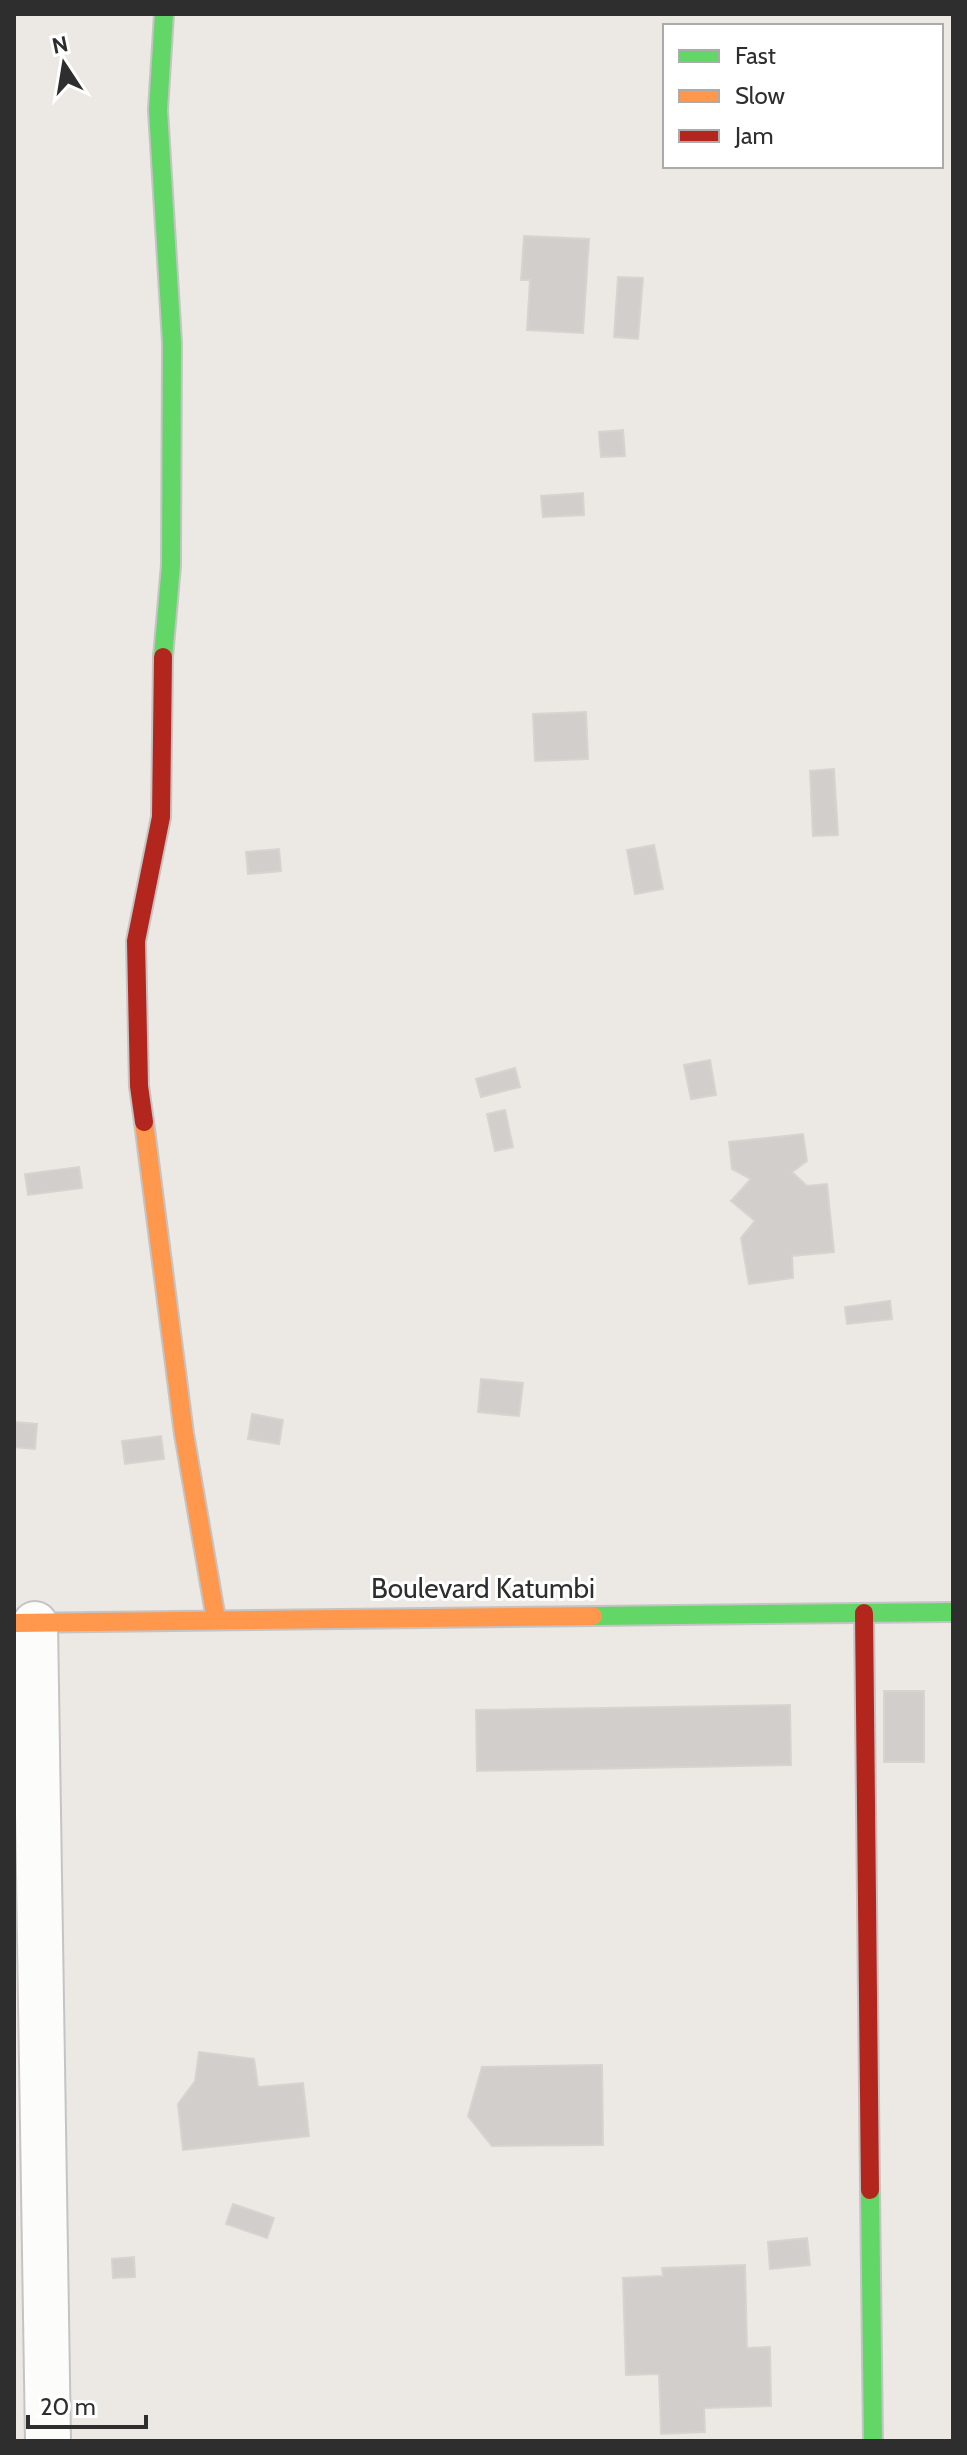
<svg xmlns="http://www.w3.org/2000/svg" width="967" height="2455" font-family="Cabin,sans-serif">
	<rect width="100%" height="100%" fill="#ece8e4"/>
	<g fill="#d1cecb" stroke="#d7d4d0" stroke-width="2">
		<polygon points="524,236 589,239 583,333 527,330 530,280 521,280"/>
		<polygon points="618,277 643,278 638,339 614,337"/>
		<polygon points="623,430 625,456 601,457 599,432"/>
		<polygon points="583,493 584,515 543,517 541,496"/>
		<polygon points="586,712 588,759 535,761 533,714"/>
		<polygon points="834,769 838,835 813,836 810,771"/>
		<polygon points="654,845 663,889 635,894 627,850"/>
		<polygon points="279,849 281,871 248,874 246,852"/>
		<polygon points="710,1060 716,1095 691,1099 684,1065"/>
		<polygon points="515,1068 520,1087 481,1097 476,1079"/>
		<polygon points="505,1110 513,1147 495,1151 487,1114"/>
		<polygon points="803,1134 807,1161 792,1172 807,1186 827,1184 834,1252 792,1256 793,1278 749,1284 741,1238 755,1221 731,1201 751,1179 732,1169 729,1142"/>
		<polygon points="79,1167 82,1188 28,1195 25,1174"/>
		<polygon points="890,1301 892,1319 847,1324 845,1307"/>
		<polygon points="481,1379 523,1383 519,1416 478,1412"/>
		<polygon points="252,1414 283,1420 279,1444 248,1439"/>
		<polygon points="14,1422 37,1424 35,1449 14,1447"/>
		<polygon points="161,1436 164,1459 125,1464 122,1441"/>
		<rect x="884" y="1691" width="40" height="71"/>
		<polygon points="790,1705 791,1765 477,1771 476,1710"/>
		<polygon points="199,2052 254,2059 258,2087 303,2083 309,2136 183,2150 178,2104 195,2081"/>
		<polygon points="602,2065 603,2145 492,2146 468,2116 482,2067"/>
		<polygon points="233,2204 274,2218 267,2238 226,2224"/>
		<polygon points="807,2238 810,2265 770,2269 768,2242"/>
		<polygon points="134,2257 135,2277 113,2278 112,2259"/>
		<polygon points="745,2265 747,2348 770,2347 771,2406 704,2408 705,2432 661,2434 659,2374 626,2375 623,2278 663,2276 662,2268"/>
	</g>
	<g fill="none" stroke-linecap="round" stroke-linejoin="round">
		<g stroke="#c5c4c5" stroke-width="48">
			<polyline id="street" points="35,1624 48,2441"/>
		</g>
		<g stroke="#c5c4c5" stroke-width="22">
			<g id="fast">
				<polyline points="163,657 171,565 172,343 158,110 164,14"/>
				<polyline points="593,1616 953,1612"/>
				<polyline points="870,2190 873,2441"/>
			</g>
		</g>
		<g stroke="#c5c4c5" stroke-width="22">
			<g id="slow">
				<polyline points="144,1122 184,1434 216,1619"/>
				<polyline points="14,1623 593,1616"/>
			</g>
		</g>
		<g stroke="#c5c4c5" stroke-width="22">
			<g id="jam">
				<polyline points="144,1122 139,1086 136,941 161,817 163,657"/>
				<polyline points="864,1613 870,2190"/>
			</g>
		</g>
		<use href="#street" stroke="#fcfcfb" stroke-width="44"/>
		<use href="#fast" stroke="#63d668" stroke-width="18"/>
		<use href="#slow" stroke="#ff974d" stroke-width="18"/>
		<use href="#jam" stroke="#b3261e" stroke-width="18"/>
	</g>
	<g text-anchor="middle" stroke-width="6" stroke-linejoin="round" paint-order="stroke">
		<g font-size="28" fill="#2e2e2e" stroke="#fff">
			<text x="483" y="1598">Boulevard Katumbi</text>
		</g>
	</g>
	<rect width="967" height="2455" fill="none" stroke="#2e2e2e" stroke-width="32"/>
	<rect x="663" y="24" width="280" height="144" fill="#ffffff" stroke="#ababab" stroke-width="2"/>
	<rect x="679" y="50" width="40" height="12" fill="#63d668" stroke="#ababab" stroke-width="2"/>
	<text x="735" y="64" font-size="24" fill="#2e2e2e">Fast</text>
	<rect x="679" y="90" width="40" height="12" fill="#ff974d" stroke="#ababab" stroke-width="2"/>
	<text x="735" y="104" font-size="24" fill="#2e2e2e">Slow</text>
	<rect x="679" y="130" width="40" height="12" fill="#b3261e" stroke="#ababab" stroke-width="2"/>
	<text x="735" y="144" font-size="24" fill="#2e2e2e">Jam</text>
	<g transform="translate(64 64) rotate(348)" stroke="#ffffff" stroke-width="6" paint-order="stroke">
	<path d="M0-6L14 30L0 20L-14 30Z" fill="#2e2e2e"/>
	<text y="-12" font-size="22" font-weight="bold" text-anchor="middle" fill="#2e2e2e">N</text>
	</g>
	<path d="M28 2415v12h118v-12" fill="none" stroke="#2e2e2e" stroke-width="4"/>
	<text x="40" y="2415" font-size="24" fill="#2e2e2e" stroke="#ffffff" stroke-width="6" paint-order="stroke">20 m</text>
</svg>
